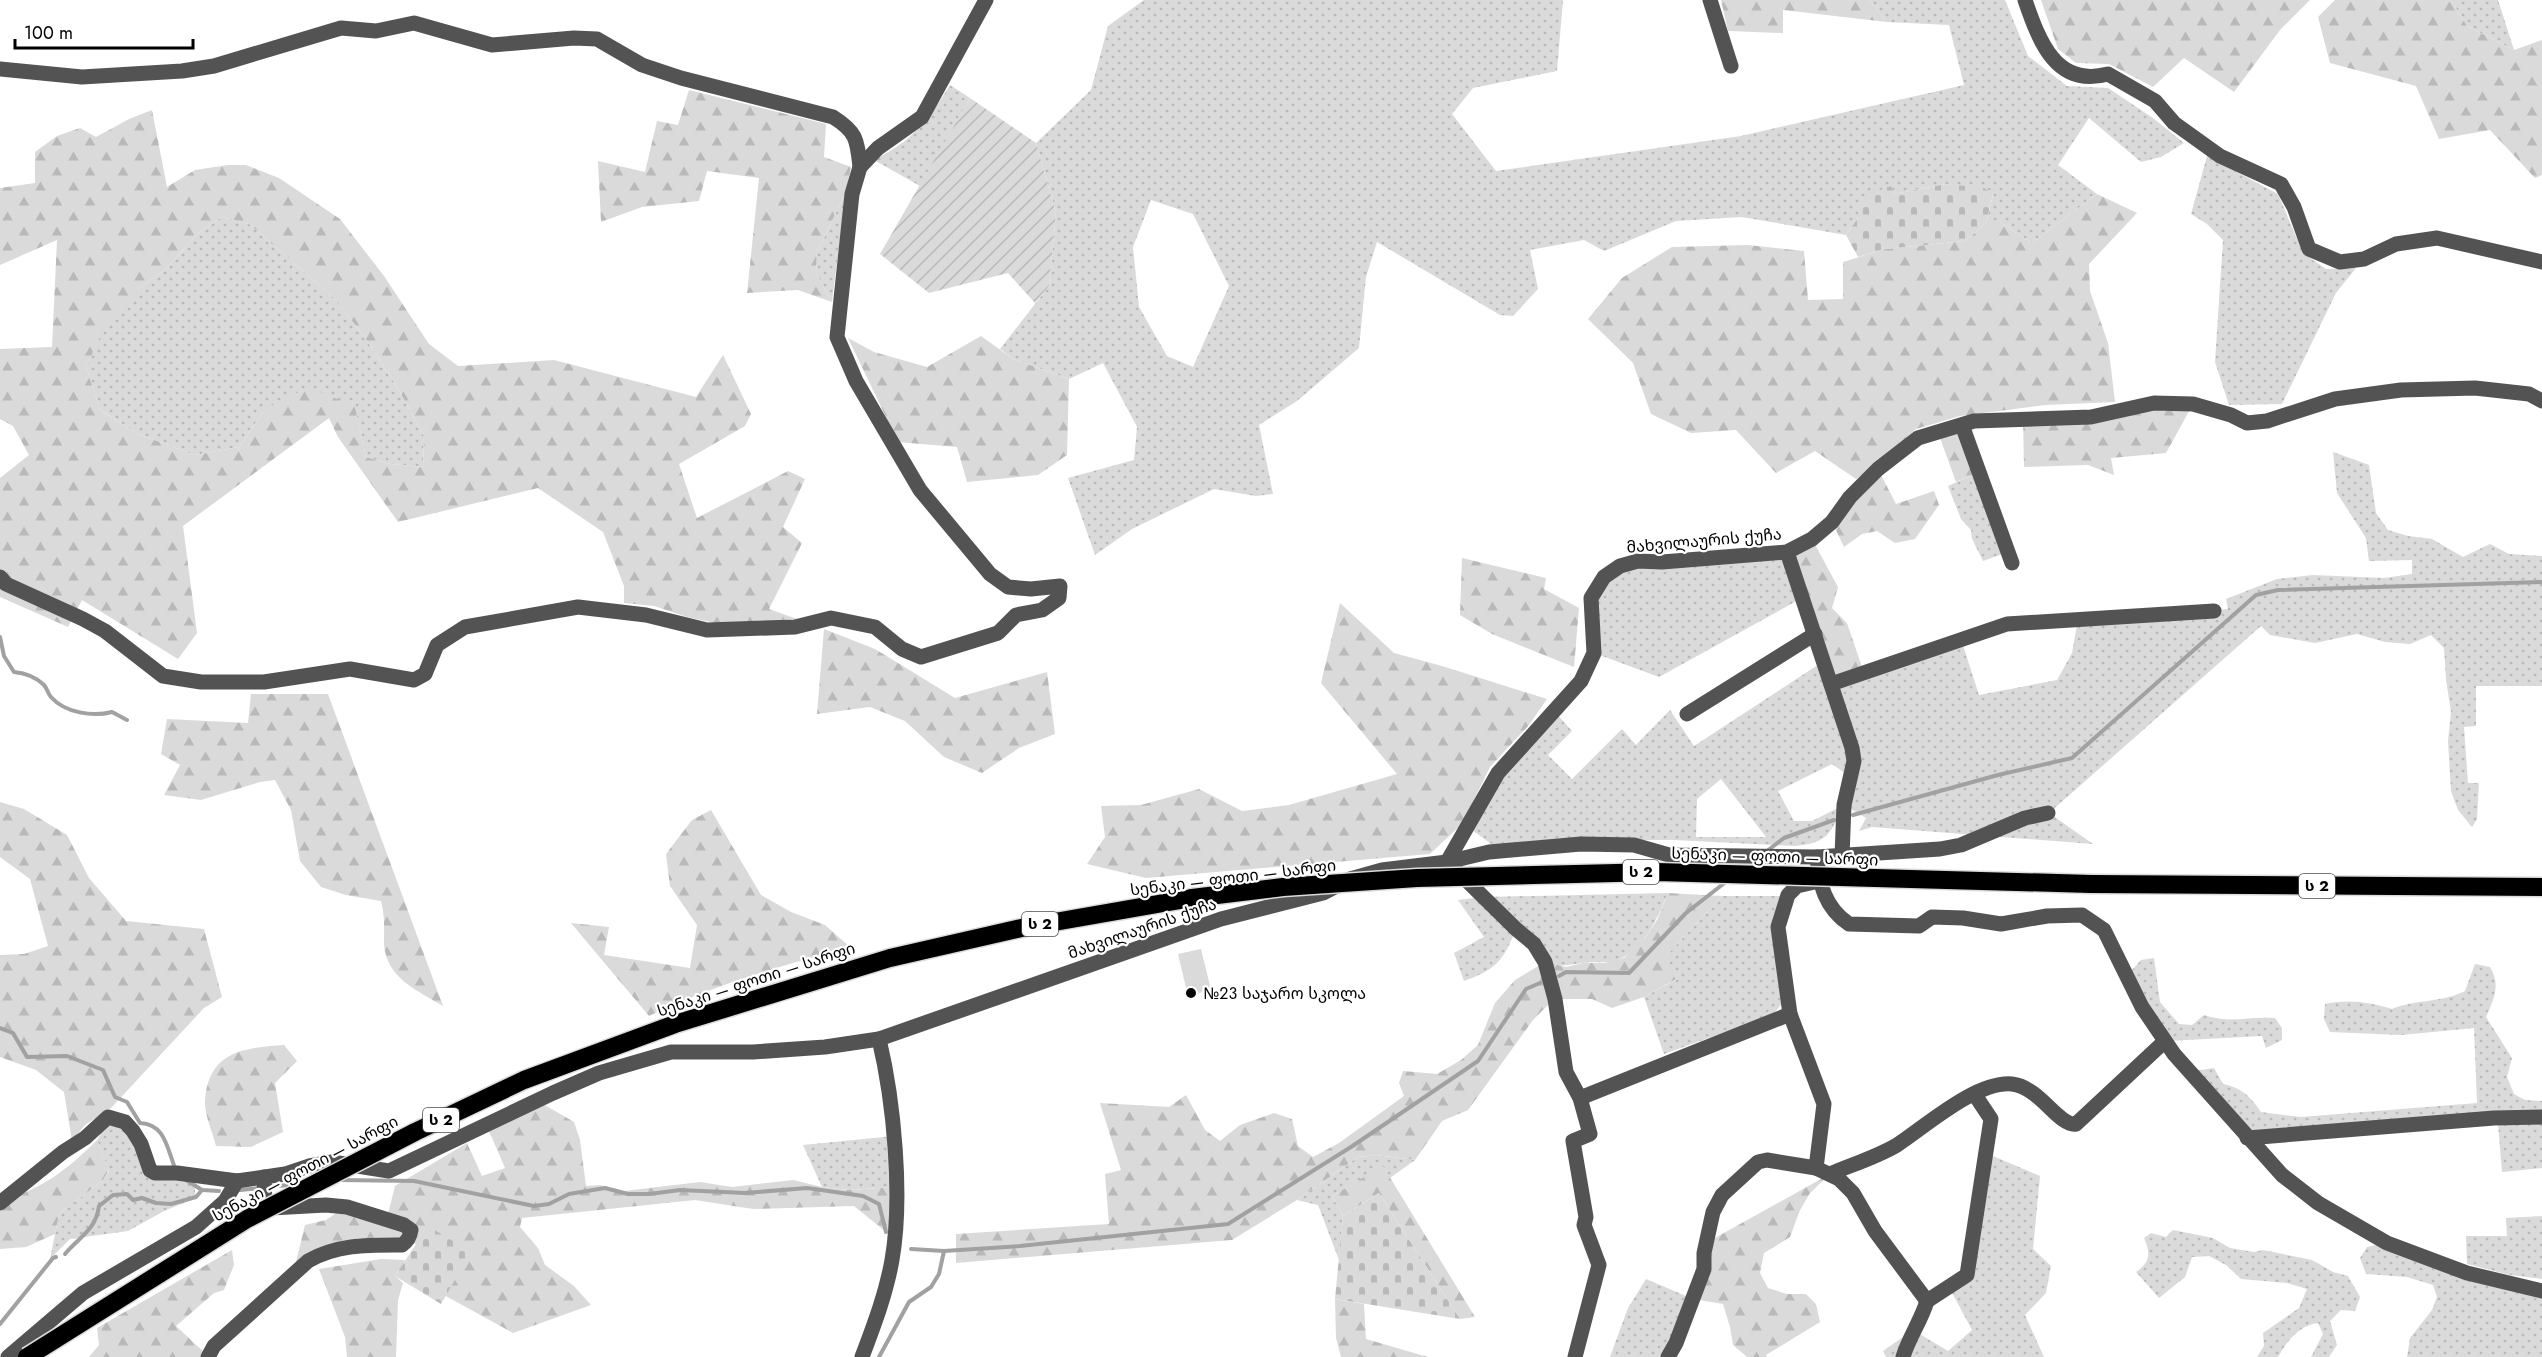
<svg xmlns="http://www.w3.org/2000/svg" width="2542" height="1357" font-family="Jost,'Noto Sans Georgian',sans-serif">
	<defs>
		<pattern id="grass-dots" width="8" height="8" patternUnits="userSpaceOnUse" patternTransform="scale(1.5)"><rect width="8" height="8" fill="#dadada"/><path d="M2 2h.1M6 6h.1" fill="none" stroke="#b9b9b9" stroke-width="1.8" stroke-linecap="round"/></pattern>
		<pattern id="forest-firs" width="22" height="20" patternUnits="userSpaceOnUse" patternTransform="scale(1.5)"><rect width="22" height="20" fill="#dadada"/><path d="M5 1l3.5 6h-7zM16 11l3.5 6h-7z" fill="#b9b9b9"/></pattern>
		<pattern id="cemetery-stones" width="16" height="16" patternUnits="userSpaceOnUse" patternTransform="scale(1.5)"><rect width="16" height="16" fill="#dadada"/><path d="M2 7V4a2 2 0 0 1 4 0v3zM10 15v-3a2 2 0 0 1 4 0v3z" fill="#b9b9b9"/></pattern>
		<pattern id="garden-furrows" width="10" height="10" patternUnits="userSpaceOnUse" patternTransform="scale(1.5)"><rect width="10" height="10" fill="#dadada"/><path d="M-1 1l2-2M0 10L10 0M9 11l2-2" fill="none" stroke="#b9b9b9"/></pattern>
	</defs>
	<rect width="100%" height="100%" fill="#fff"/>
	<g fill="url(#grass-dots)" fill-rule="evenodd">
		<path d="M 1144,0 L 1563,0 L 1557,71 L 1473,88 L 1452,114 L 1496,171 L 1741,136 L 1964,85 L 1949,25 L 1887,22 L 1869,0 L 2005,0 L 2028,56 L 2067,86 L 2108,88 L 2153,118 L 2184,143 L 2161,157 L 2141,162 L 2089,118 L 2058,165 L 2097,194 L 2032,243 L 2001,223 L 1986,223 L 1993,195 L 1946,184 L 1894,194 L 1891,186 L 1858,218 L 1846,235 L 1742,217 L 1676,221 L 1604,251 L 1584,240 L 1530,250 L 1538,289 L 1513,316 L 1500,315 L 1377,242 L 1366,277 L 1359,348 L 1297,401 L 1259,425 L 1273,494 L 1256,496 L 1214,489 L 1132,529 L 1095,555 L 1068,478 L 1134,460 L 1137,427 L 1103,363 L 1069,379 L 1013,359 L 1000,349 L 1049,286 L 1056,213 L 1036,143 L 1091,90 L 1108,26 ZM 1151,200 L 1193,214 L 1229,286 L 1193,367 L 1167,356 L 1139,307 L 1133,247 Z"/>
		<polygon points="2451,0 2498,0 2514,50 2467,26"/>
		<path d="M 950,85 L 970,98 L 920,186 L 874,160 C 912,141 928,121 950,85 Z"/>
		<polygon points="2207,156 2278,194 2303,253 2326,269 2356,268 2336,293 2282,404 2229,405 2215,362 2223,240 2207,224 2191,214"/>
		<polygon points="846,191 832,302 816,273 817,253"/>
		<polygon points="222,217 249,224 334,298 363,335 396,385 424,436 423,467 390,464 366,457 355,408 263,412 239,447 195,455 138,434 100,410 86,367 105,324 137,290 167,268 197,234"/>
		<path d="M 2333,452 L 2369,465 L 2376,513 L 2388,530 L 2408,536 L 2432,539 L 2463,557 L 2490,544 L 2509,554 L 2542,556 L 2542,686 L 2476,686 L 2476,726 L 2464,727 L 2468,783 L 2479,783 L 2477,819 L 2472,827 L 2458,810 L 2451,791 L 2448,741 L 2451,712 L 2446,679 L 2444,648 L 2431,635 L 2410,644 L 2385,642 L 2357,634 L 2315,643 L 2270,635 L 2261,626 L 2049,813 L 2093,844 L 1872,827 L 1859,831 L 1866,818 L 1844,805 C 1830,833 1829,843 1795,846 L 1674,840 L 1584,840 L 1494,846 L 1468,827 L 1498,773 L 1555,712 L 1572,731 L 1548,755 L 1572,779 L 1622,729 L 1636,745 L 1670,710 L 1694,746 L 1824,661 L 1831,683 L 1961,639 L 1979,695 L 2057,680 L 2072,653 L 2078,619 L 2228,609 L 2226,599 L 2277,579 L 2313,575 L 2384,578 L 2412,574 L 2412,560 L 2369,561 L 2366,538 L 2337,493 ZM 1832,764 L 1849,776 L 1844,805 L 1812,821 L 1794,821 L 1778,791 ZM 1721,779 L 1766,837 L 1696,837 L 1697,799 Z"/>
		<polygon points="1979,472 2008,552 1983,561 1972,539 1971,530 1961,519 1948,486"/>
		<polygon points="1787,552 1802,598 1659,677 1594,653 1591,598 1620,566"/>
		<path d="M 1668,893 C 1658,916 1647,944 1624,957 C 1612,965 1597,961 1583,963 C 1570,964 1561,968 1547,963 C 1538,959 1523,937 1516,929 C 1503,961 1497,969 1464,981 L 1454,953 L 1484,937 L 1458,900 L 1484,897 Z"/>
		<polygon points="1722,896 1781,896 1786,998 1773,1015 1664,1054 1644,997 1677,979 1666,956"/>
		<path d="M 2154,958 L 2160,1002 L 2179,1024 L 2192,1025 L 2204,1015 C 2231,1024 2248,1016 2275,1018 L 2282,1028 L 2282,1040 L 2266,1048 L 2262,1036 L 2169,1041 L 2147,1005 L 2131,971 L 2141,960 Z"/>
		<path d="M 2475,964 L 2490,967 C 2501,985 2494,999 2486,1017 L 2512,1058 L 2507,1077 L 2514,1094 L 2525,1100 L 2542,1101 L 2542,1113 L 2252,1134 L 2195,1071 L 2214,1068 L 2223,1084 C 2242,1088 2250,1096 2261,1112 L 2301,1117 L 2477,1103 L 2474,1028 L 2401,1035 L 2330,1032 L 2324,1019 L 2325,1004 C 2350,999 2368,1002 2392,1009 C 2416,999 2442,1003 2465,991 Z"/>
		<polygon points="2542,1119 2542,1168 2502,1172 2498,1124"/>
		<polygon points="118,1124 128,1128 150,1170 193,1176 196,1198 164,1211 128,1231 70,1239 50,1259 59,1214 103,1180 109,1171 97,1140 106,1125"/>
		<polygon points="894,1136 896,1187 849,1190 822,1187 803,1145"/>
		<polygon points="1986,1153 2040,1176 2033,1249 2051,1266 2046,1293 2025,1315 2044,1357 1886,1357 1883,1351 1913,1330 1948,1351 1972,1330 1949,1287 1967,1275"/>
		<polygon points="1376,1155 1415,1160 1390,1178 1383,1167 1332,1196 1343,1216 1339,1260 1318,1205 1297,1200 1358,1157"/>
		<polygon points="2542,1216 2542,1279 2510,1275 2467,1264 2466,1236 2507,1236 2506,1218"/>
		<path d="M 2173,1230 L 2213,1238 L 2230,1248 L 2254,1252 L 2263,1250 L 2312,1260 L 2333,1272 L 2348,1276 L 2360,1297 L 2355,1311 L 2341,1310 L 2330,1321 L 2337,1345 L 2329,1357 L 2311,1357 L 2323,1334 L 2318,1323 C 2298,1326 2288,1340 2278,1357 L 2257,1357 L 2264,1346 L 2263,1333 L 2299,1308 L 2307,1289 L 2287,1283 L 2241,1279 L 2226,1265 L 2209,1256 L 2192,1257 L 2185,1277 L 2159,1298 L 2136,1272 C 2150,1263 2151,1253 2144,1238 L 2151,1233 L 2166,1237 Z"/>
		<polygon points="2387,1243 2542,1291 2542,1357 2407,1357 2410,1338 2432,1310 2437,1297 2433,1285 2407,1277 2366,1274 2360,1258 2367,1247"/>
		<polygon points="1646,1279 1693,1299 1668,1357 1610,1357 1628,1308"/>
	</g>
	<g fill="url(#forest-firs)" fill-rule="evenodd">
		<polygon points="1721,0 1869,0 1887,22 1783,10 1783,33 1728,31"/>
		<polygon points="2041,0 2310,0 2280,30 2234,92 2184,58 2153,87 2109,64 2076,63 2058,49"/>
		<polygon points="2335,0 2451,0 2467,26 2514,50 2542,40 2542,175 2535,178 2490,130 2439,139 2416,86 2330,63 2318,17"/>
		<polygon points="689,90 826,124 824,157 851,167 846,191 817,253 816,273 832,302 798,290 747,293 759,178 707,171 699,201 642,207 601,222 598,161 645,172 657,121 678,125"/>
		<path d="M 152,110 L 167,187 L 195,170 L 228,165 L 246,165 L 279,178 L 340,219 L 384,276 L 429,344 L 458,366 L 554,360 L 696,397 L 723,355 L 751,414 L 745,426 L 679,464 L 697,518 L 788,471 L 805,479 L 783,527 L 802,543 L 769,609 L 797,619 L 715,623 L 687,617 L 654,606 L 624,603 L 624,586 L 603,532 L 538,488 L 398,522 L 338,437 L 329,418 L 183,526 L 197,633 L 178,659 L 82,600 L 68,627 L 0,597 L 0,478 L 29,455 L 13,426 L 0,419 L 0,349 L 52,347 L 57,240 L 0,265 L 0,188 L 35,183 L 35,152 L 57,136 L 80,128 L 96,137 L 129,119 ZM 222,217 L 249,224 L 334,298 L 363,335 L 396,385 L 424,436 L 423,467 L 390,464 L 366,457 L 355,407 L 316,390 L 288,394 L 263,412 L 239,447 L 195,455 L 138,434 L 100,410 L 86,367 L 106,324 L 137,290 L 167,268 L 197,234 Z"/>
		<polygon points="2097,194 2137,213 2089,264 2090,291 2108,343 2115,402 2045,405 1960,416 1916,429 1874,467 1856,479 1815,451 1776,473 1736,430 1691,433 1651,414 1633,363 1588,319 1622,278 1672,247 1748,245 1804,251 1808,300 1843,299 1843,262 1885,249 1965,241 1986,223 2001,223 2032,243"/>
		<polygon points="981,336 1013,359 1069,379 1067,455 1038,475 967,482 957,447 898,442 848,338 874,352 927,367"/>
		<polygon points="2193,404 2166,453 2111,458 2114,475 2088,465 2024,467 2023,419"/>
		<polygon points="1962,425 1979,472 1956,482 1938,432"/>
		<polygon points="1878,469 1896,504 1934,491 1939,505 1915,539 1895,543 1877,531 1862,534 1844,547 1832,522"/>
		<polygon points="1812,539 1838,587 1832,608 1847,623 1864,673 1831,684 1787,552"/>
		<polygon points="1462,558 1546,578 1544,589 1579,608 1574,667 1492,634 1460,615"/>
		<polygon points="1340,603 1394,653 1442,666 1547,699 1529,725 1490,767 1462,824 1430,854 1146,878 1087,864 1105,837 1101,806 1141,805 1199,789 1242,811 1289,805 1397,774 1321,683"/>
		<polygon points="824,629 875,649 955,698 1047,672 1055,734 1019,748 982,773 944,757 905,721 870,707 817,714"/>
		<path d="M 251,694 L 328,694 L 443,1006 C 418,991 386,978 384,944 C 384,928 385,916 381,901 L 346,895 L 321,887 L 300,861 L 291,810 L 275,780 L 260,782 L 201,800 L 164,795 L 180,765 L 161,754 L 167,719 L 248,723 Z"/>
		<polygon points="0,802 24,809 67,835 89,878 126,921 204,929 222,997 204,1008 111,1108 85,1125 72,1141 64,1092 36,1070 0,1057 0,955 24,954 48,946 30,879 0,857"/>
		<path d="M 711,810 L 761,895 L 791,912 L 825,925 L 850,947 C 781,966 713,985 649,1016 L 571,923 L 609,927 L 604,955 L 690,968 L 697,925 L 670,886 L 666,854 L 692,820 Z"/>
		<polygon points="1668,893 1722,896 1666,956 1678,978 1644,997 1612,1008 1592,999 1554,999 1533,1020 1468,1110 1442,1121 1415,1160 1376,1155 1358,1157 1297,1200 1232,1240 956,1263 956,1234 1109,1224 1105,1174 1121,1170 1100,1103 1169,1107 1186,1095 1205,1130 1220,1141 1240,1125 1274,1113 1292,1119 1298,1146 1313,1157 1339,1143 1404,1096 1399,1083 1403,1071 1437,1074 1461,1060 1478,1045 1495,1003 1515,980 1545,962 1566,967 1583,963 1604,963 1624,958 1645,938 1657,920"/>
		<path d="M 284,1045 L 297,1061 L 275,1083 L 283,1132 L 251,1147 L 216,1146 C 213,1133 204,1114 205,1100 C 209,1051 244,1048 284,1045 Z"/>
		<polygon points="543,1104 574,1122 580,1140 586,1186 600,1185 624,1191 700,1182 732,1187 793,1180 822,1187 849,1190 896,1187 896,1223 886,1232 854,1206 753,1209 695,1200 522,1218 520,1227 538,1248 545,1265 574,1286 591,1305 513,1333 442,1294 457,1261 406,1240 352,1247 294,1270 305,1225 326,1220 353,1202 387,1218 395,1186 467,1143 482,1176 505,1168 489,1131"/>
		<path d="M 97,1140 L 109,1170 L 103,1180 L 59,1214 L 55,1234 L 26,1247 L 0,1249 L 0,1201 C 41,1190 67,1170 97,1140 Z"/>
		<polygon points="1383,1166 1475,1317 1460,1319 1379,1193 1343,1216 1332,1196"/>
		<polygon points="1830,1174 1810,1193 1800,1210 1790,1237 1764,1253 1760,1273 1768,1288 1787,1294 1806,1294 1816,1304 1820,1322 1766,1355 1767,1357 1747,1357 1733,1345 1730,1327 1723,1304 1693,1299 1706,1243"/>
		<polygon points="232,1250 234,1265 224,1290 214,1293 176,1326 209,1357 89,1357 99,1345 97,1328"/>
		<polygon points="381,1259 405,1260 395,1276 403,1283 398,1300 396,1357 347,1357 345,1337 319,1269"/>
		<polygon points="1335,1299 1364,1304 1366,1339 1428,1357 1341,1357 1336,1338"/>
	</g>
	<g fill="url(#cemetery-stones)">
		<polygon points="1946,184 1984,188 1993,194 1986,223 1965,241 1885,249 1858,257 1846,235 1858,218 1859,198 1891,186 1894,194"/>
		<polygon points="1379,1193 1460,1319 1335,1299 1343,1216"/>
		<polygon points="428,1226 471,1252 441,1304 395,1276"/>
	</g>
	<polygon fill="url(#garden-furrows)" points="970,98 1036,143 1056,213 1049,286 1035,303 1008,273 929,293 880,254"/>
	<polygon fill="#dadada" points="1201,949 1211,990 1188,996 1178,954"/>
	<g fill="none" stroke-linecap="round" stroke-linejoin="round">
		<g stroke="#a1a1a1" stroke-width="4">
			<path d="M 0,637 L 4,656 L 14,672 C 24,673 36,677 44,685 C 47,688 48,694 51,697 C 65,713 93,717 112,712 L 127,720"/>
			<polyline points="1853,815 1998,775 2072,758 2256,595 2278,590 2542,582"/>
			<polyline points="1767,851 1784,838 1834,820"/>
			<polyline points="1559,976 1566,972 1629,973 1686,913 1727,881"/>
			<path d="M 0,1028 L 13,1033 L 27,1057 L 67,1056 L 103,1070 L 115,1097 L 127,1102 L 140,1123 C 165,1124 167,1148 175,1168"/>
			<polyline points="186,1180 202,1190 219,1191"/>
			<polyline points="339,1180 414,1181 534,1206 549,1204 569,1194 605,1188 628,1194 649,1194 680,1190 745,1193 807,1188 863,1196 879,1204 886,1232"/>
			<polyline points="267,1187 299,1184"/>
			<polyline points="240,1190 260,1188"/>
			<polyline points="911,1249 944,1251 1020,1246 1228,1224 1351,1147 1478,1061 1526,989 1540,983"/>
			<path d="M 65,1254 C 79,1237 96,1230 99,1206 L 113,1195 L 127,1194 L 133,1200 L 142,1198 L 156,1203 L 171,1204 L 196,1197 L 202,1190"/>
			<polyline points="0,1324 53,1258 56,1257"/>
			<polyline points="879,1357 909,1302 931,1287 939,1274 944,1251"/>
		</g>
		<g stroke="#dbdbdb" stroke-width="21">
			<g id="highway">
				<polyline points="2091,884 2542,887"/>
				<polyline points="890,958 1026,927 1192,898"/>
			</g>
		</g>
		<g stroke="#535353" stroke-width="15">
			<polyline points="1710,0 1731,66"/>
			<path d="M 2025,0 C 2039,41 2056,88 2108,74 L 2155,101 L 2174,123 L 2220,156 L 2281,184 L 2294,207 L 2309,249 L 2340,262 L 2364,259 L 2396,244 L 2437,238 L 2542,262"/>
			<path d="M 0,69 L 82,77 L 182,71 L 214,66 L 341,28 L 376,31 L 414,23 L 492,45 L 574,38 L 597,39 L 642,65 L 681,78 L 833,117 C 857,132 857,140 860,167"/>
			<polyline points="1962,425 2012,563"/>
			<polyline points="1787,552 1852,748 1854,761 1844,805 1842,856"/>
			<polyline points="0,577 6,584 83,619 105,631 163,676 201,682 264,682 350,669 414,680 425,674 437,645 465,627 578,607 646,615 707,630 795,627 831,618 875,627 902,649 921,657 998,633 1016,615 1042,610 1059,598 1060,586 1031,589 1008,587 990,574 920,490 856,381 837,337 852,194 860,167 878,148 922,117 986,0"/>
			<polyline points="1831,684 2007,624 2214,611"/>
			<polyline points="1687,714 1815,634"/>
			<path d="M 1817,857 C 1819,884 1825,908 1849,924 L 1919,926 L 1932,917 L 1963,918 L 2001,924 L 2047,916 L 2082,915 L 2104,930 L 2142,1007 L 2174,1054 L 2282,1175 L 2318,1203 L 2387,1243 L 2467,1273 L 2542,1291"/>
			<polyline points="1447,862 1489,852 1581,844 1634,845 1669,855 1817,857 1940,849 1961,845 2025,818 2048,813"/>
			<polyline points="1458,872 1516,929 1534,944 1545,962 1555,999 1566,1072 1580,1098 1590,1134 1573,1141 1586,1217 1584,1225 1599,1265 1575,1357"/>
			<polyline points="1819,881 1797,886 1788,895 1778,927 1790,1014 1824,1104 1816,1168 1839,1179 1853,1193 1875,1231 1927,1301 1967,1275 1991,1119 1975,1095"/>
			<polyline points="1580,1098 1790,1014"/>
			<polyline points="2247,1138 2494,1118 2542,1117"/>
			<path d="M 1830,1174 C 1851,1165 1877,1157 1897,1145 C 1926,1126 1976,1081 2012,1084 C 2040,1087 2059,1127 2076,1124 L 2165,1041"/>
			<polyline points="0,1203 63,1152 85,1138 108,1117 125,1122 133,1131 141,1144 150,1170 155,1173 177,1173 237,1181 285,1174 309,1166 332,1162 389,1171 553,1093 599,1073 671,1052 753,1052 825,1047 879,1039 1221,919 1323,893 1350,879 1382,870 1447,862 1498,773 1581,681 1594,653 1591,598 1604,577 1620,566 1638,561 1662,562 1787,552 1812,539 1832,522 1850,497 1878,469 1918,438 1974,421 2091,417 2154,403 2193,404 2231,415 2247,423 2267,421 2335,399 2401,390 2475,388 2529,394 2542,401"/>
			<polyline points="8,1357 83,1293 196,1227 225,1201 237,1181"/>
			<path d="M 208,1357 L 214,1346 L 308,1261 C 338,1244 369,1245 402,1245 C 408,1241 410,1237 411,1230 L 404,1225 L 347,1207 L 326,1205 L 271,1208 L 265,1204 L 264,1177"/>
			<path d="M 862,1357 C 874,1325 886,1294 892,1260 C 903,1197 894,1102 879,1039"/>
			<polyline points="1668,1357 1676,1343 1704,1269 1704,1253 1713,1212 1722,1195 1758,1162 1767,1160 1816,1168"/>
			<path d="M 1903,1357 C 1909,1337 1921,1321 1927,1301"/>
		</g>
		<use href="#highway" stroke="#000" stroke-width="18"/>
		<g stroke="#dbdbdb" stroke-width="21" stroke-linecap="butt">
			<g id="highway-bridge">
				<polyline points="1192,898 1283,887 1417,878 1657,872 2091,884"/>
				<polyline points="27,1357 247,1219 415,1132 524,1080 675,1024 890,958"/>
			</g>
		</g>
		<use href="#highway-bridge" stroke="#000" stroke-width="18"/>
	</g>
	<circle fill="#000" stroke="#fff" stroke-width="2" cx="1191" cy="993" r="6"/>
	<g text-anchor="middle" stroke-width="4.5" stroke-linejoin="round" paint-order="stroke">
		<g fill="#fff" stroke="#4c4c4c" stroke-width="1.5">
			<rect x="1623" y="860" width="36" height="24" rx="4.5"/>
			<rect x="2299" y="874" width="36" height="24" rx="4.5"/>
			<rect x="1022" y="912" width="36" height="24" rx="4.5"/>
			<rect x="423" y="1108" width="36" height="24" rx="4.5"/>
		</g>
		<g font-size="15" font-weight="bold" fill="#000">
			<text x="1641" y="877">ს 2</text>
			<text x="2317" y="891">ს 2</text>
			<text x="1040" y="929">ს 2</text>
			<text x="441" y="1125">ს 2</text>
		</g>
		<g font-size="16" fill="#000" stroke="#fff">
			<text transform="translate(1704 540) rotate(-5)" y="6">მახვილაურის ქუჩა</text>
			<text transform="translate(1775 856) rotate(2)" y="6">სენაკი — ფოთი — სარფი</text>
			<text transform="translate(1233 877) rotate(-7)" y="6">სენაკი — ფოთი — სარფი</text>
			<text transform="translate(1142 928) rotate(-19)" y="6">მახვილაურის ქუჩა</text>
			<text transform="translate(756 979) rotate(-18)" y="6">სენაკი — ფოთი — სარფი</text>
			<text transform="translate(305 1168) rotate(-28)" y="6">სენაკი — ფოთი — სარფი</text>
		</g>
		<g font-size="16" fill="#000" stroke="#fff" text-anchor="start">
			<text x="1203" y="999">№23 საჯარო სკოლა</text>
		</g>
	</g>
	<path d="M15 39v9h178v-9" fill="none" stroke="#000000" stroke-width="3"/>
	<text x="24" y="39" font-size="18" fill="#000000" stroke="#ffffff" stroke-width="4.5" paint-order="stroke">100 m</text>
</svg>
